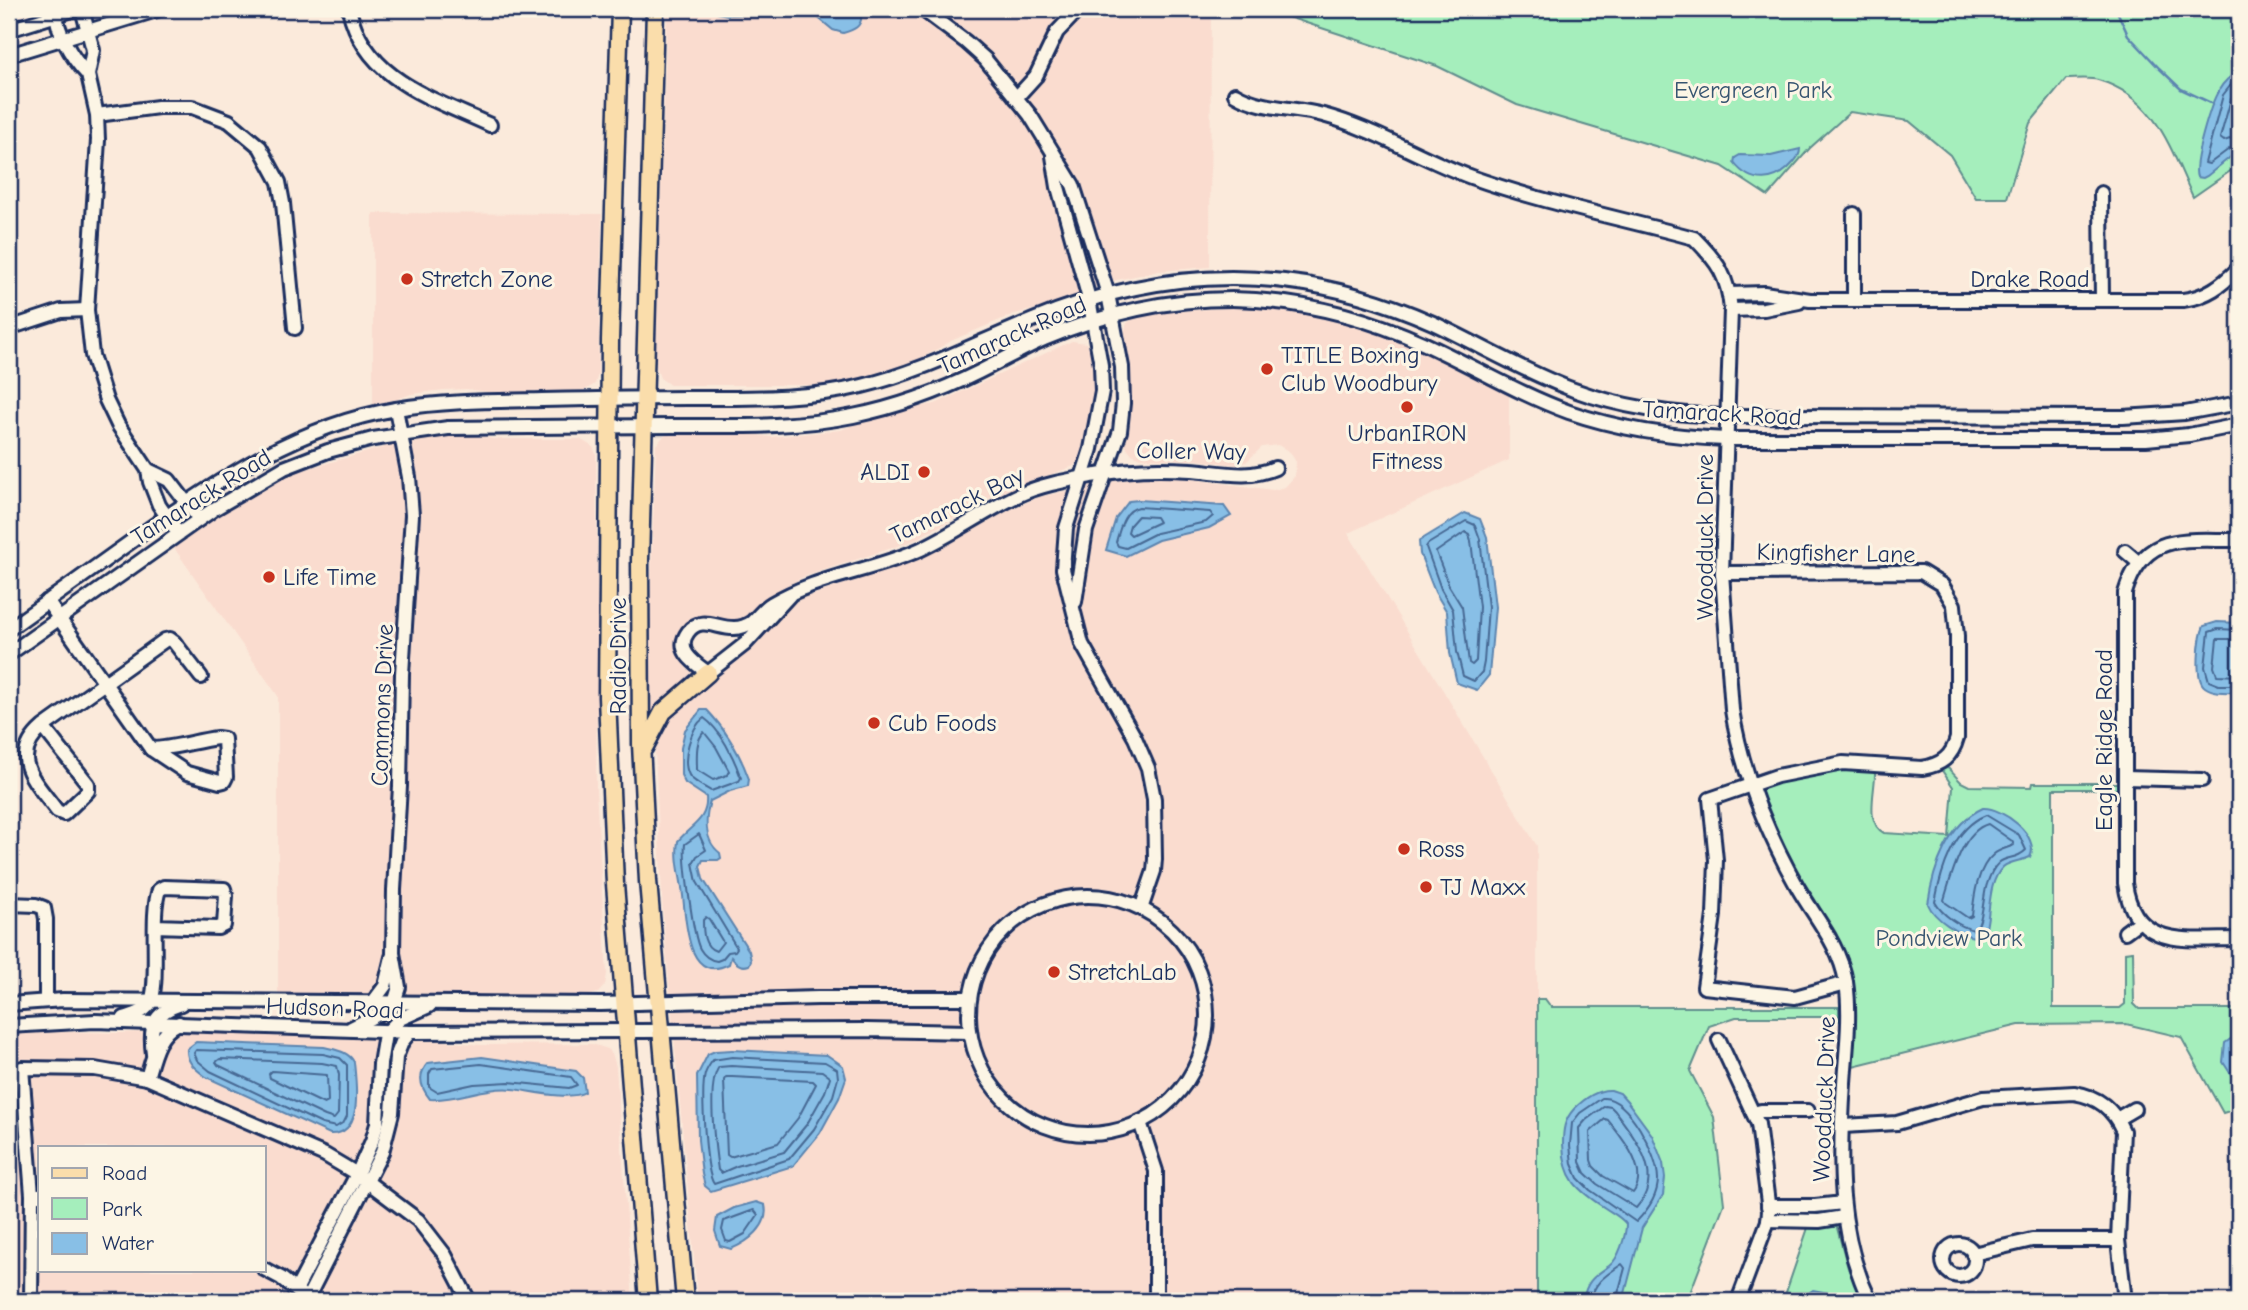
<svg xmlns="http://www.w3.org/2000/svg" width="2248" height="1310" font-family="'Comic Neue',sans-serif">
	<rect width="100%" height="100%" fill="#fbeadb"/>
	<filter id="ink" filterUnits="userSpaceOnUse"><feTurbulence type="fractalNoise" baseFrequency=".0143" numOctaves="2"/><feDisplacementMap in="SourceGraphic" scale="14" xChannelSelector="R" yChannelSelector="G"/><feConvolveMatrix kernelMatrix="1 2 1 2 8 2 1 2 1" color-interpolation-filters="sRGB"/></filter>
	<g filter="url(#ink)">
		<g fill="#fadccf" fill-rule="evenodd">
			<polygon points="667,9 1211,9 1210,267 1159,271 1116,280 1046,307 1014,314 953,340 915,362 857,380 829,385 670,385 660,378 655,363"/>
			<polygon points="373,213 602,214 598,374 595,384 582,392 494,393 467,389 444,390 411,394 373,408"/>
			<polygon points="1240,307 1301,313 1371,330 1430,353 1509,393 1509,460 1348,533 1537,846 1537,1301 698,1301 663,917 655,751 649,721 650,604 656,445 664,436 675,432 736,432 771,437 841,430 869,418 905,409 935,404 1072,341 1086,343 1095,357 1096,394 1091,424 1082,455 1074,466 995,495 913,541 803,577 775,593 743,620 728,622 706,615 692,618 678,633 677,653 687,669 709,677 781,613 800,599 921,558 1000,514 1039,497 1097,484 1134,478 1182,478 1273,490 1285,487 1295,476 1296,462 1290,452 1278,445 1262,447 1246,462 1236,465 1197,460 1141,458 1132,454 1125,445 1124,438 1130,389 1124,332 1127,323 1137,316 1163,312"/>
			<polygon points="466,434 494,439 580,439 593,447 596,454 598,624 596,790 607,974 605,985 598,993 583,997 278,994 278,696 172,545 205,521 285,475 424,436"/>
			<path d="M 186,1030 L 414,1038 L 481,1045 L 592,1044 L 608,1049 L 613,1056 L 616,1067 L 633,1301 L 9,1301 L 9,1033 L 39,1031 L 119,1033 ZM 40,1147 L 264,1147 L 264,1270 L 40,1270 Z"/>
		</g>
		<g fill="#a5eebc" stroke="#608e8d" stroke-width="2">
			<path d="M 1247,9 L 2239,9 L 2239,165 L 2193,197 C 2170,148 2156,97 2098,80 C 2089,77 2076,79 2066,79 L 2030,123 L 2007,198 L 1976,198 L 1950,155 L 1909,121 L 1850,112 L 1810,148 L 1768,196 L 1722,166 L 1517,105 L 1437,66 L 1279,14 Z"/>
			<path d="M 1854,768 L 1875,771 C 1876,790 1864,823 1884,833 L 1949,837 L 1953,787 L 1941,769 L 1948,768 L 1961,782 L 1969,786 L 2032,787 L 2033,783 L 2117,783 L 2117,789 L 2053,789 L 2053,1008 L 2120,1008 L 2125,1004 L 2125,952 L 2133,951 L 2134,1004 L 2139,1009 L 2239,1009 L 2239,1108 L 2223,1113 L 2181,1037 L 2126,1024 L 2019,1025 L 1853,1066 L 1854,1000 L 1848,962 L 1836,933 L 1788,857 L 1760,794 L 1763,788 L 1774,784 Z"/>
			<polygon points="1537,999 1545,999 1551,1007 1839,1007 1839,1021 1825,1017 1736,1017 1709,1026 1690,1071 1714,1117 1724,1204 1687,1301 1537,1301"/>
			<polygon points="1834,1224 1837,1228 1848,1268 1862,1301 1783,1301 1809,1225"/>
		</g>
		<g fill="#88bfe6" stroke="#5c85b0" stroke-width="2">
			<path d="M 714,9 L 854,9 L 861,14 C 863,27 853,30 843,33 L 833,30 L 816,16 L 803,13 L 728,15 L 718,13 Z"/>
			<path d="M 2239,70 L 2239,150 L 2207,176 L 2203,178 L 2197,177 C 2192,165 2211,102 2219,90 C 2224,81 2231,76 2239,70 Z"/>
			<path d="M 1800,149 C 1800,155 1797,158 1793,163 C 1776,183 1751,185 1734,163 L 1735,158 L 1740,155 L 1771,156 Z"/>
			<polygon points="1139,500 1224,506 1231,516 1209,528 1158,540 1126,556 1106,550 1116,518 1129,501"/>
			<polygon points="1465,513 1480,519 1487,537 1495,607 1489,675 1477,690 1457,683 1450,653 1447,612 1435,592 1420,554 1419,541"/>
			<path d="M 2217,622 L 2239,623 L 2239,692 C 2228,692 2215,694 2205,687 C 2194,680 2199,637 2204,626 Z"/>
			<path d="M 701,710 L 707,710 C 726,730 740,754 749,779 L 748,786 L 730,791 L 710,801 C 705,819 704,841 720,853 L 721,858 L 718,860 L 703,860 L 700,866 L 703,879 L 749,951 L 751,961 L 749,965 C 740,968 736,963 731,957 L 729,964 C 687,985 686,921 683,896 C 681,876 675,861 678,841 C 691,825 708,820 706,797 L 685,783 L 681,775 L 681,748 L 685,730 Z"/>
			<path d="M 1983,808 C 2002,807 2041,836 2030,857 C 2022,861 2010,861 2003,867 C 1987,883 1991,912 1985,932 L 1975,937 C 1959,935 1934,919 1928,904 C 1933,868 1948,824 1983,808 Z"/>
			<polygon points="2239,1033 2239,1079 2234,1079 2223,1062 2225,1043"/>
			<path d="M 196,1042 L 324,1047 C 336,1050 348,1051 354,1062 C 356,1085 364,1135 330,1134 L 206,1077 C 196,1069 186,1063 187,1049 Z"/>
			<polygon points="732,1050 827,1055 843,1066 846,1078 839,1098 820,1133 793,1166 711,1191 705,1186 702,1174 698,1140 697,1076 708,1054 715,1051"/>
			<path d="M 482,1057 L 576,1071 L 583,1078 L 585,1092 C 570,1101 530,1091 513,1089 C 484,1086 457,1101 430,1099 C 420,1087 417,1075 428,1063 Z"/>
			<path d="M 1611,1090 L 1620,1093 L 1627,1101 L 1652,1135 L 1663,1163 L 1665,1178 L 1663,1195 L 1642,1228 L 1623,1301 L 1583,1301 C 1586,1281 1593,1277 1609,1266 C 1619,1259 1626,1235 1626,1224 C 1621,1217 1612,1213 1605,1208 C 1577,1190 1564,1179 1563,1144 C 1563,1130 1564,1120 1574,1109 C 1584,1099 1597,1089 1611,1090 Z"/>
			<path d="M 756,1202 L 765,1205 C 770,1226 748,1242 731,1249 L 720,1246 L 715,1231 L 717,1217 L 734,1208 Z"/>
			<polygon points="1813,1290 1828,1293 1837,1301 1803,1301 1806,1295"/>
		</g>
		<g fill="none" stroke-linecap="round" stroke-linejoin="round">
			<g stroke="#476994" stroke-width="2">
				<polyline points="2239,79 2230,86 2223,95 2205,163 2209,164 2233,146 2239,145"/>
				<polyline points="2239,90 2231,99 2220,138 2224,141 2239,136"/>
				<path d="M 1139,507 L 1210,512 L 1213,516 L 1206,522 L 1156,533 L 1126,548 L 1118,546 L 1116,542 C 1120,529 1123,510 1139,507 Z"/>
				<polygon points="1138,516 1156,517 1159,522 1131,535 1128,532 1130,525"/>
				<polygon points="1466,521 1475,525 1480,539 1488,607 1484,662 1482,672 1474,681 1463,676 1457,652 1453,610 1441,589 1426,547 1428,544"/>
				<polygon points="1465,532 1469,534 1471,541 1479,607 1476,661 1472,665 1469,663 1462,607 1449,586 1436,552"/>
				<polyline points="2239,630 2218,629 2209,632 2205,667 2209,681 2219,685 2239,685"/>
				<polyline points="2239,639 2217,639 2214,667 2217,675 2239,676"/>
				<path d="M 704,718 C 721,730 734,758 741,778 L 739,781 L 711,791 C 706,788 692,781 689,775 C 681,760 691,727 704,718 Z"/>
				<path d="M 704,732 L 716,747 L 729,771 L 727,775 L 713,780 L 697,770 C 697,757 695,741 704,732 Z"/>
				<path d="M 1986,815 L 2019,835 L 2026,850 C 2011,865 1999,848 1987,884 C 1983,895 1983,925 1974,930 C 1960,927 1942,915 1935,902 C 1941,871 1953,828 1986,815 Z"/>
				<path d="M 1988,824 L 2012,841 L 2014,845 C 2008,848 2000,849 1994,854 C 1977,868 1974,896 1972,916 L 1968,918 L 1946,903 L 1944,900 C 1951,877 1962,831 1988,824 Z"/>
				<path d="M 699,834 L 706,850 L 697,856 L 693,863 L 697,882 L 737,948 L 735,951 L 728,952 L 722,959 L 717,961 C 709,960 704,956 700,949 C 693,937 683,858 685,844 Z"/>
				<path d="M 706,917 L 709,919 L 723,942 L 716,951 C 703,947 703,932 703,920 Z"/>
				<polygon points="196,1050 323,1054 340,1058 347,1065 347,1116 344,1122 336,1127 322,1124 210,1071 197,1060 194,1053"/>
				<path d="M 732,1057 L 825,1062 L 837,1069 L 838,1078 L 833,1096 L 814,1129 L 789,1159 L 714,1184 C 705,1172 701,1091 705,1074 C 707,1068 710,1064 713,1060 Z"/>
				<polygon points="220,1059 322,1063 337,1066 339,1075 338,1114 334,1119 325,1116 218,1065 216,1062"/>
				<polygon points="481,1064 571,1077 577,1085 569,1088 509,1082 474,1084 437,1092 429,1087 429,1074 432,1069"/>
				<path d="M 731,1066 L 822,1071 L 830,1077 L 825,1092 L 807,1124 L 784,1152 L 737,1166 L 721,1173 L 718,1170 C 715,1148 706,1084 719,1067 Z"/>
				<polygon points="272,1071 327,1075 328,1102 324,1104 270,1078 269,1074"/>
				<polygon points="732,1077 813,1081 816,1084 798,1118 778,1143 730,1157 727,1155 724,1080 726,1077"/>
				<path d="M 1602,1098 C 1628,1095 1658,1156 1658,1179 C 1658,1195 1647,1211 1636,1222 L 1590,1190 L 1578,1178 L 1572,1164 L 1570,1145 L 1572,1123 L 1580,1113 Z"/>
				<path d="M 1605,1106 L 1611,1107 L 1615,1111 C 1636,1140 1666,1175 1636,1208 L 1597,1184 L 1585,1173 L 1580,1162 L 1579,1128 L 1586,1120 Z"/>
				<path d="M 1605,1119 L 1608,1120 C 1622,1138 1650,1170 1633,1193 L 1603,1176 L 1593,1166 L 1591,1160 L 1590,1132 Z"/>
				<polygon points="754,1210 758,1215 745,1234 730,1242 726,1241 722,1230 724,1221"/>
				<path d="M 1591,1301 C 1593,1282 1608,1274 1622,1264 L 1625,1268 L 1616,1301"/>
			</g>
			<polyline stroke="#5c85b0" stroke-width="2.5" points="2116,9 2128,35 2159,68 2181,89 2213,104"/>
			<g stroke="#1b2f5e" stroke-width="18">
				<g id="minor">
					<path d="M 55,9 C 58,35 71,57 88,75"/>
					<polyline points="82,9 93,50 88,75 97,115 98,140 87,310 92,355 106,400 118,425 148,470 150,482 159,505 178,533"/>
					<path d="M 349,9 C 365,80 432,98 490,125"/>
					<polyline points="922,9 966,42 985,59 1030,115 1073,185 1108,294 1122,367 1123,403 1120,431 1086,530 1075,602"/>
					<polyline points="9,30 76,9"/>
					<polyline points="9,55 160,9"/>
					<path d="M 1235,94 C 1262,110 1294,107 1323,115 C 1375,129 1421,159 1471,177 C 1544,203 1620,218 1694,238 C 1718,262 1728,276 1731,310 L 1722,573 L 1732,710 C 1742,773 1767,833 1798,888 C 1816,919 1840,946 1846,982 C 1851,1015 1846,1050 1844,1083 C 1839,1157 1837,1233 1870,1301"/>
					<polyline points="1016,98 1036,76 1057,32 1079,9"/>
					<polyline points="97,115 158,107 192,107 229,121 260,147 279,182 283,203 295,328"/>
					<polyline points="1053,156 1058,187 1089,299 1101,365 1102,391 1091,449 1066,528 1063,569 1082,644 1135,738 1148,768 1154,799 1155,859 1154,871 1142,906"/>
					<polyline points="2101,193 2102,300"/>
					<path d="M 1730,294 L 1764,293 L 1810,300 L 2183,300 C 2207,297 2222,285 2239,268"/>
					<polyline points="1854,300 1854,214"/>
					<polyline points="1731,310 1764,309 1799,302"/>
					<polyline points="9,328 61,311 87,310"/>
					<polyline points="148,470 169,480 199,519"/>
					<path d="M 2239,540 C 2185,541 2144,530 2125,593 L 2125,883 C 2134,950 2187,939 2239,939"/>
					<polyline points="2125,551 2138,562"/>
					<path d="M 1722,573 L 1921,572 L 1942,585 L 1954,605 L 1957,636 L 1957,738 C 1952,757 1941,765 1922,768 L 1843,763 L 1777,776 L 1710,799 L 1716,860 L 1714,915 L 1704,987 L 1795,997 L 1846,983"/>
					<path d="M 790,595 L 745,644 L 708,673 C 696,664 674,651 688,632 C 705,610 727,640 752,622 C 759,616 764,608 771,604 C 817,576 873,571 921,549 C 955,533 985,511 1019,495 C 1043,484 1070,480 1096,475 C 1128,468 1160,468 1191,470 C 1220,472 1248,480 1275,468"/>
					<polyline points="47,601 151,749"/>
					<path d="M 9,629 C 54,597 99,565 143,533 C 221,478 300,425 396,409 C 444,401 493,401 542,400 C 591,399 640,398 689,398 C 748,398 804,400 862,386 C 922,372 976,343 1033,320 C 1112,287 1198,271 1284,281 C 1335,287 1386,302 1433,323 C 1480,345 1525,372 1574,390 C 1623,408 1675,415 1727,416 L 2123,417 L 2185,413 L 2239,403"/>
					<path d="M 9,654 L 214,509 L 284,468 L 328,451 L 373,439 L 448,428 C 523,427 599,426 674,426 C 734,426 795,428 853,416 C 897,407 939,392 979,372 C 1001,361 1022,349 1044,339 C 1103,314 1167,299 1232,299 C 1299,300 1364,316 1425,344 C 1473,366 1519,394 1569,412 C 1621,430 1672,437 1726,439 L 2146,439 L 2189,435 L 2239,425"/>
					<path d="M 43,727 L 88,784 L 88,791 L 64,814 L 57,811 C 36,782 7,758 43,727 L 165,640 L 170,639 L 174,642 L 201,677"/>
					<path d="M 217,738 L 224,739 L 226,777 L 224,781 L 220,782 L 187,773 L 151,749 C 172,749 195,741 217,738 Z"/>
					<polyline points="2125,778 2202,780"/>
					<circle cx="1088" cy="1015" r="119"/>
					<polyline points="9,904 36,905 44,908 46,919 46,1000"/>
					<polyline points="2125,932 2140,921"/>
					<polyline points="373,1002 385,986 392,957"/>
					<polyline points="9,1004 63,1000 601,1004 818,998 970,998"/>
					<path d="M 124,1018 C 133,1015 143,1013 149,1005 C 161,989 149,916 159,890 L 164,887 L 224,889 L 226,896 L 224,925 L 218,928 L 155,926"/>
					<polyline points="9,1026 95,1021 410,1032 866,1030 970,1032"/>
					<polyline points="351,1028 385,1011 395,1000 399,987 393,953 394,890 400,786 402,674 412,515 409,477 396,409"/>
					<polyline points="1719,1040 1758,1124 1769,1211 1768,1221 1738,1301"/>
					<path d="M 153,1054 C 149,1026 153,1013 181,1004"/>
					<path d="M 147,1078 C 153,1057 157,1034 179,1023"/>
					<polyline points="1753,1113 1761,1111 1808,1111"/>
					<polyline points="2117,1119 2134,1109"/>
					<polyline points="1140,1122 1156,1171 1156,1301"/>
					<path d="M 1843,1126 L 1897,1123 L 1983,1098 L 2074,1093 C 2099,1097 2113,1109 2123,1131 L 2118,1240 L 2125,1301"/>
					<polyline points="32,1195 22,1068 95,1069 147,1078 325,1155 357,1174 418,1220 445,1255 469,1301"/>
					<polyline points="1768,1206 1815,1206 1843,1203"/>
					<polyline points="1768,1220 1819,1221 1844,1217"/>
					<circle cx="1959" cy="1260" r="16"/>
					<polyline points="1973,1254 2032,1240 2118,1240"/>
					<polyline points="264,1269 281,1278 301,1294"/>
					<polyline points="296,1290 357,1174 372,1141 377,1124 380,1064 385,1034 400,1019 429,1006"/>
					<polyline points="307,1299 382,1152 392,1113 396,1057 402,1042 410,1032"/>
					<polyline points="31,1301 32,1195 40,1195"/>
				</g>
			</g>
			<g stroke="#1b2f5e" stroke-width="21">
				<g id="major">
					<polyline points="620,9 610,340 607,697 615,884 648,1301"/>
					<polyline points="655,9 640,560 641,744 648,881 685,1301"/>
					<polyline points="644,748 663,712 708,673"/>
				</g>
			</g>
			<use href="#minor" stroke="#fcf5e5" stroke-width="12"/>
			<use href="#major" stroke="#faddab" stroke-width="16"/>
		</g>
	</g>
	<g fill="#c8321e" stroke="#fcf5e5" stroke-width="2.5">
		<circle cx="407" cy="279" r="7"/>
		<circle cx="1267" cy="369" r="7"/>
		<circle cx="1407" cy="407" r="7"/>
		<circle cx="924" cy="472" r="7"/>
		<circle cx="269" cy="577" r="7"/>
		<circle cx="874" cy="723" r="7"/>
		<circle cx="1404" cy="849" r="7"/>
		<circle cx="1426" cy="887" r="7"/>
		<circle cx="1054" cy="972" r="7"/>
	</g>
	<g text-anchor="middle" stroke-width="6" stroke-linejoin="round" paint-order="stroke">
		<g font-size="24" fill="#375571" stroke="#fcf5e5">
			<text x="1753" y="98">Evergreen Park</text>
			<text x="1949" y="946">Pondview Park</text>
		</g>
		<g font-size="24" fill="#1b2f5e" stroke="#fcf5e5" text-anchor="start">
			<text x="421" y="287">Stretch Zone</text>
			<text x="1281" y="363">TITLE Boxing<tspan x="1281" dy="28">Club Woodbury</tspan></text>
			<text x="1407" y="441" text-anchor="middle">UrbanIRON<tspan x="1407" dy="28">Fitness</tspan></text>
			<text x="910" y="480" text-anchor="end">ALDI</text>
			<text x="283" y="585">Life Time</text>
			<text x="888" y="731">Cub Foods</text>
			<text x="1418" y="857">Ross</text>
			<text x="1440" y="895">TJ Maxx</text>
			<text x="1068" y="980">StretchLab</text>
		</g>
		<g font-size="24" fill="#1b2f5e" stroke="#fcf5e5">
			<text x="2030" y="287">Drake Road</text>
			<text transform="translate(1012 335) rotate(-24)" y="8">Tamarack Road</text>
			<text transform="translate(1722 413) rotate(3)" y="8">Tamarack Road</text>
			<text transform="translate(1191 451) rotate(1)" y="8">Coller Way</text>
			<text transform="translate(201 497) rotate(-32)" y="8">Tamarack Road</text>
			<text transform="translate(957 505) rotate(-26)" y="8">Tamarack Bay</text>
			<text transform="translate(1705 537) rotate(-90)" y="8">Woodduck Drive</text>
			<text transform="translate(1836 553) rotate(1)" y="8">Kingfisher Lane</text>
			<text transform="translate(618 656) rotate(-90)" y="8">Radio Drive</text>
			<text transform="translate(382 705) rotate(-88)" y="8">Commons Drive</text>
			<text transform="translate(2104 740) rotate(-90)" y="8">Eagle Ridge Road</text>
			<text transform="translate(335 1008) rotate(2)" y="8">Hudson Road</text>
			<text transform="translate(1824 1099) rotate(-88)" y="8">Woodduck Drive</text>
		</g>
	</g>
	<rect width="2248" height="1310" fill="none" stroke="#fcf5e5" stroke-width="35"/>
	<rect x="18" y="18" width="2213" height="1275" fill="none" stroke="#1b2f5e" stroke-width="2.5" filter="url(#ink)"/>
	<rect x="38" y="1146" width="228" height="126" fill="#fcf5e5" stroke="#a2a6af" stroke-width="2"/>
	<rect x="52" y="1168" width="35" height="10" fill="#faddab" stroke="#a2a6af" stroke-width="2"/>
	<text x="102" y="1180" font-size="21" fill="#1b2f5e">Road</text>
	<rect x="52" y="1198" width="35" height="21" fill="#a5eebc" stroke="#a2a6af" stroke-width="2"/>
	<text x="102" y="1216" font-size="21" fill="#1b2f5e">Park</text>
	<rect x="52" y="1233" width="35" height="21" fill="#88bfe6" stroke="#a2a6af" stroke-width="2"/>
	<text x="102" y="1250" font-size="21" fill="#1b2f5e">Water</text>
</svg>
